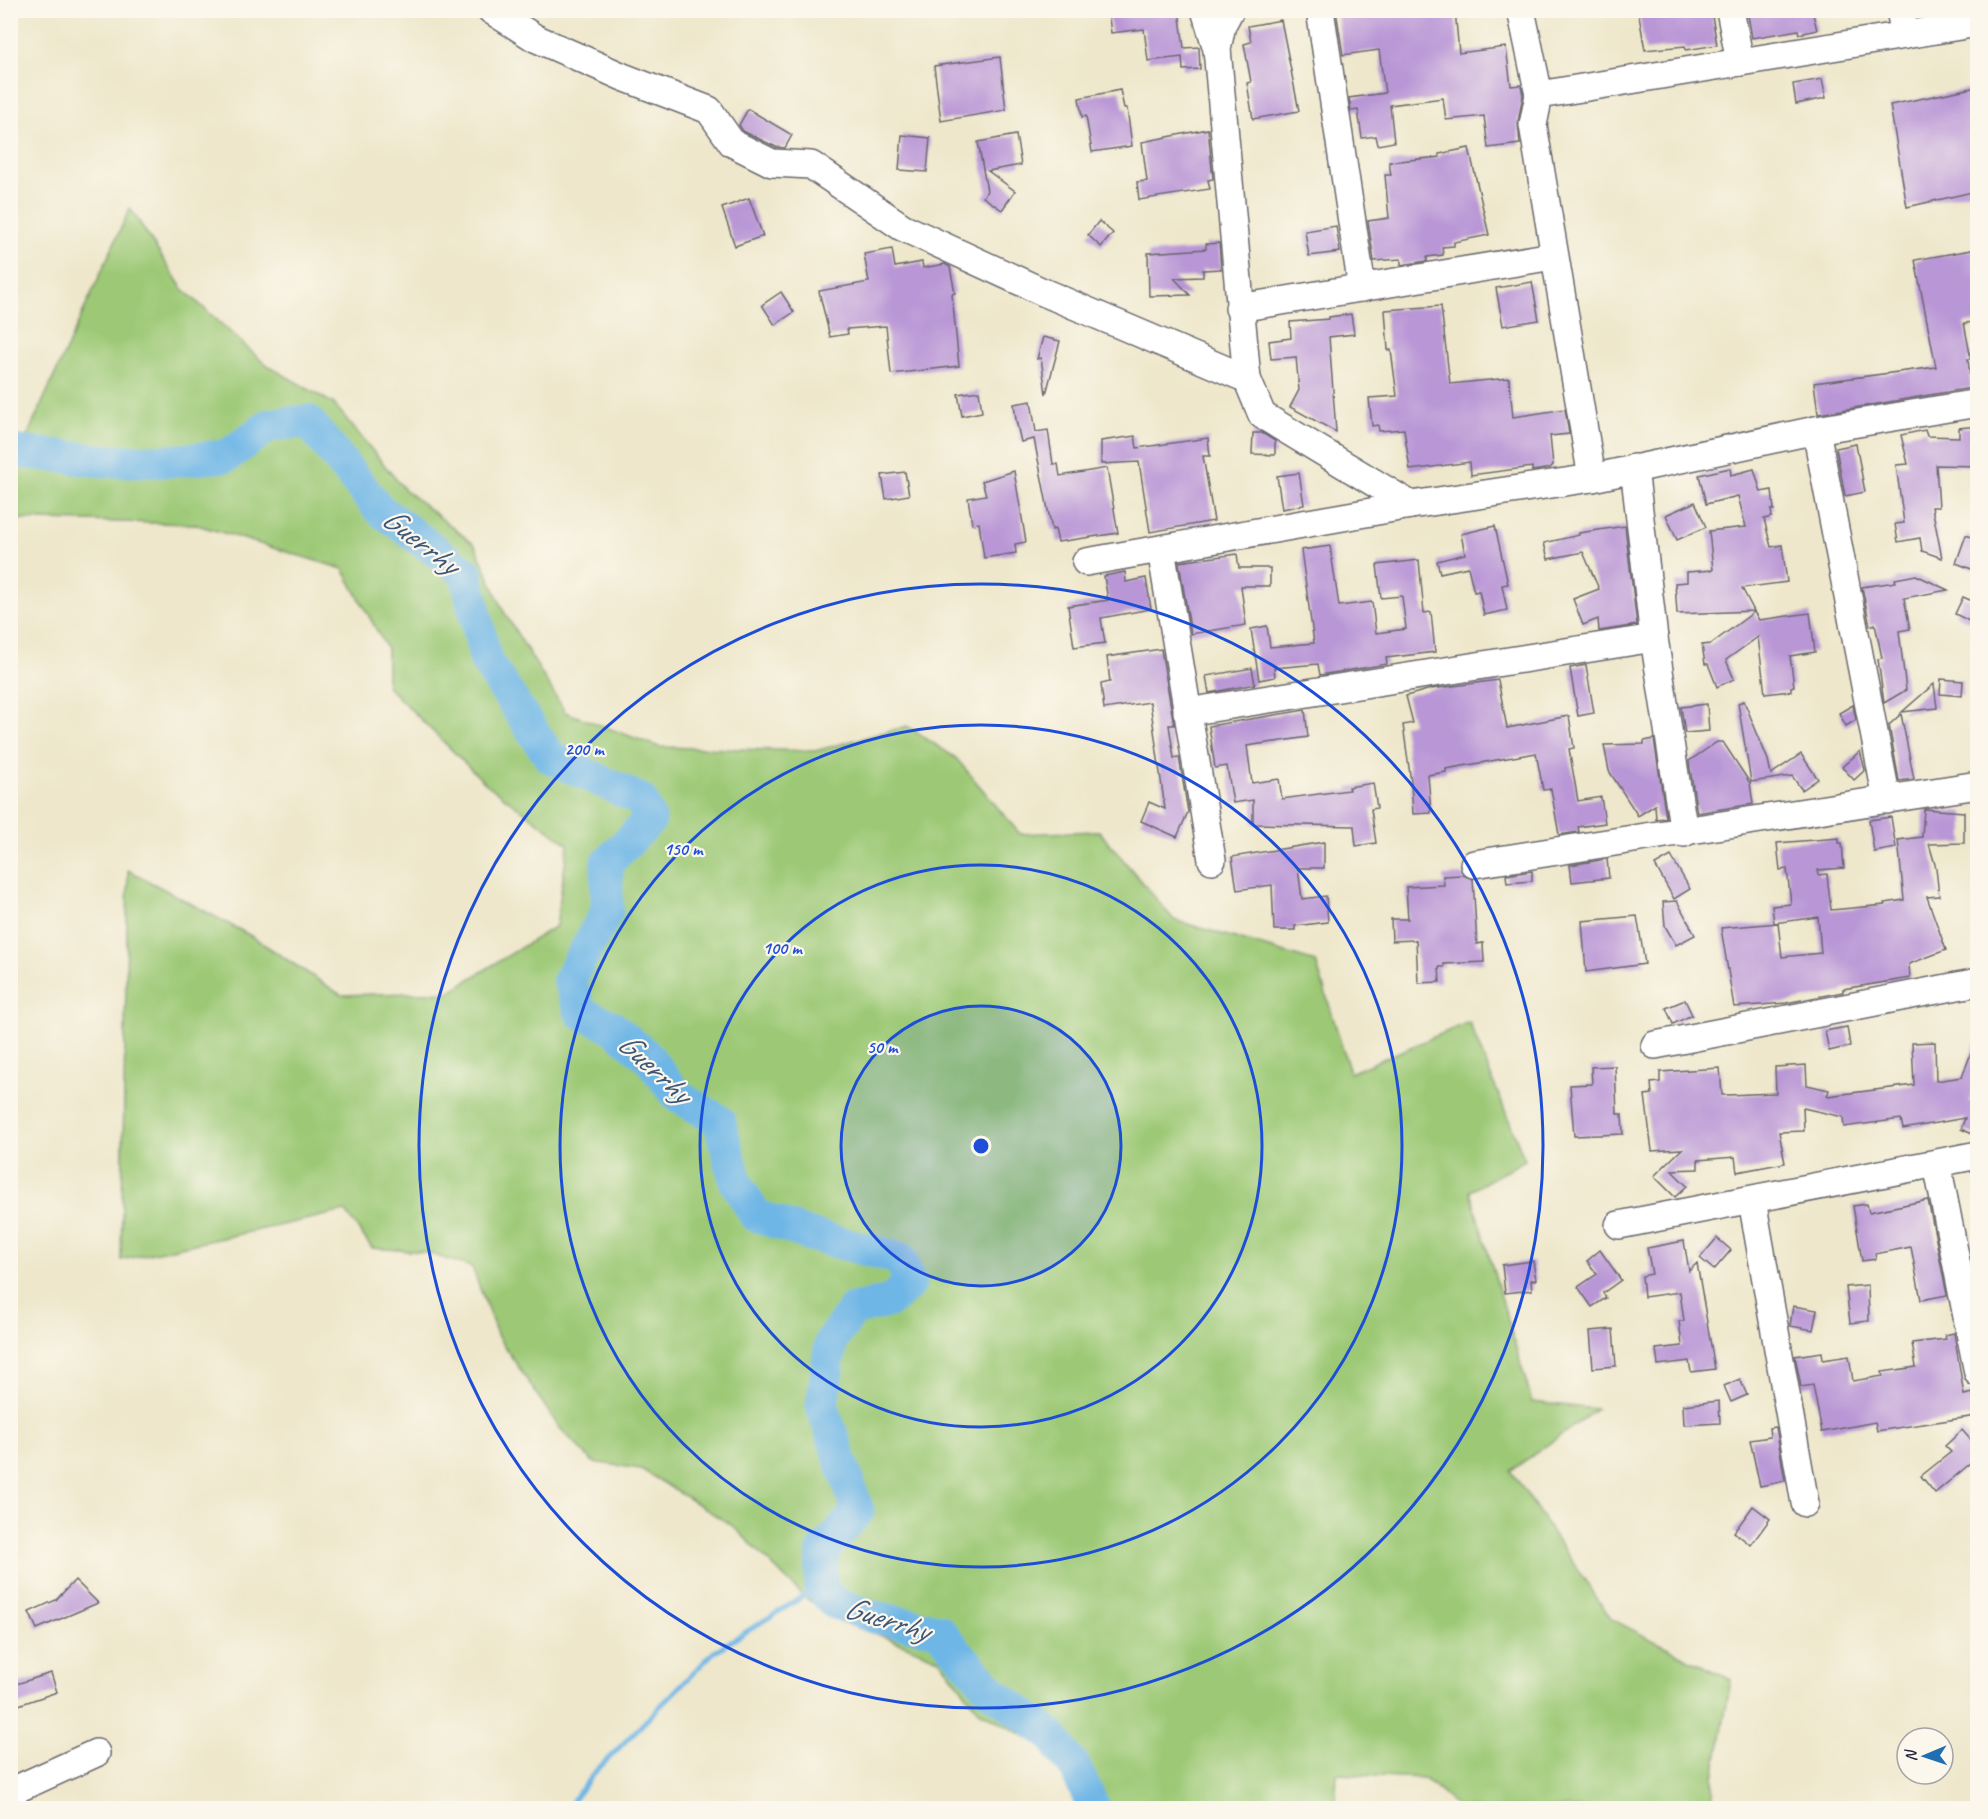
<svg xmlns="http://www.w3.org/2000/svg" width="1988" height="1819" font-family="Caveat,sans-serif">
	<rect width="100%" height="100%" fill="#fbf7ec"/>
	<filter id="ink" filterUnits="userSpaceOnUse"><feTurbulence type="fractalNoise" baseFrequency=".0167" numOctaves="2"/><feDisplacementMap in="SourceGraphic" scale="12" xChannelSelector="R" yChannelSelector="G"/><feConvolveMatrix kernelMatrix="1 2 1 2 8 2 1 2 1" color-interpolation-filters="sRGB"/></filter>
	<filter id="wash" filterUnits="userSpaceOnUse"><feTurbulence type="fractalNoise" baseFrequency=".008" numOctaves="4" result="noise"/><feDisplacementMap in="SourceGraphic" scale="24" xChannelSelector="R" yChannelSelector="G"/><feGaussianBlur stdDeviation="1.35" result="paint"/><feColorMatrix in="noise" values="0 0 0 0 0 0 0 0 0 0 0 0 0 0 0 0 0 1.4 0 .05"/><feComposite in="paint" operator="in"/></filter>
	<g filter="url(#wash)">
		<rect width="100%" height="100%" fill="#eee7cb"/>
		<polygon fill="#9dc976" stroke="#607658" stroke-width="1.5" points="130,208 182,288 265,364 334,404 405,490 475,545 504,612 565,712 659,747 815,751 907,726 956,758 1020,834 1099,831 1174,920 1316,962 1350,1073 1469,1022 1525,1160 1470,1191 1532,1402 1597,1409 1511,1471 1611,1619 1731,1680 1714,1777 1712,1808 1459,1808 1424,1778 1337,1774 1335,1808 1080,1808 1062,1765 1040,1744 979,1711 939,1659 837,1618 805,1598 733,1526 641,1469 593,1462 559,1427 498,1337 472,1267 424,1252 372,1248 345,1211 121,1260 128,870 251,936 341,995 449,992 556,926 568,844 485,783 387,686 387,649 343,569 194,524 11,519 11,472"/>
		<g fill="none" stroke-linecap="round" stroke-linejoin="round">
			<polyline stroke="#6eb6e6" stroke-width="5" points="567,1808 594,1773 715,1651 820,1586"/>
			<polyline stroke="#6eb6e6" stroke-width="33" points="10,451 106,461 170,461 227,456 270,425 308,421 380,510 466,573 486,661 550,757 641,800 650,820 607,863 607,911 569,980 581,1013 611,1026 647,1056 677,1095 719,1121 736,1182 755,1215 807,1234 901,1259 910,1284 890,1301 853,1310 831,1341 822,1406 858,1511 823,1551 820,1586 833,1602 873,1617 938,1630 993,1692 1051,1735 1075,1768 1094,1808"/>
		</g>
		<g id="blocks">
			<g fill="#b996d6">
				<polygon points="1108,10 1179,10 1184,48 1199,47 1200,69 1183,70 1182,57 1148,61 1144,29 1111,33"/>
				<polygon points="1336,10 1414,10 1414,13 1455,10 1459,53 1506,47 1511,86 1521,85 1523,95 1518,122 1520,144 1488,148 1484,116 1446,120 1443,98 1390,105 1394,142 1378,145 1376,136 1362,138 1358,110 1351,111 1349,98 1385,93 1379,50 1343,55"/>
				<polygon points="1638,10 1711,10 1717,45 1686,50 1685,46 1645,50"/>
				<polygon points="1747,10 1812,10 1817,30 1799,34 1798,30 1752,38"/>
				<polygon points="1281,20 1299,111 1253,119 1247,83 1251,82 1244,44 1251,42 1248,26"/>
				<polygon points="1000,57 1006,110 941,121 934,66"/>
				<polygon points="1822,79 1826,98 1796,104 1793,84"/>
				<polygon points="1977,87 1977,191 1907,207 1890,105"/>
				<polygon points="1120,90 1124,108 1127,108 1132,146 1092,152 1086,116 1082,117 1079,98"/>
				<polygon points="748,109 792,135 785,148 776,147 743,131 739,125"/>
				<polygon points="1208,129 1213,179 1208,180 1210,189 1139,200 1137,182 1147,181 1142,142"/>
				<polygon points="902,135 930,138 927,172 899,170"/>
				<polygon points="1016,135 1021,165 988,171 1015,191 1002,210 983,197 987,191 978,142"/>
				<polygon points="1469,148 1489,235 1454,242 1454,246 1442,247 1443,255 1427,257 1427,261 1401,265 1401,259 1374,261 1368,221 1389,218 1385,175 1391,175 1389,162 1440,157 1439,154"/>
				<polygon points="749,198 763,236 735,246 722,208"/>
				<polygon points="1099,221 1113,233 1101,247 1088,235"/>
				<polygon points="1336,226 1340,252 1309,256 1305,231"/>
				<polygon points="1219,243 1221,269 1203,270 1203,277 1174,278 1190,295 1149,296 1148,253 1206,249 1206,244"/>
				<polygon points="892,249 895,267 922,262 923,268 945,264 950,267 955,293 952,294 959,366 891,374 886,326 847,329 848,334 830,337 819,291 869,282 864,254"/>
				<polygon points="1977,249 1977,322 1964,323 1971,359 1968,359 1971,388 1818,414 1814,383 1936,367 1915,260"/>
				<polygon points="1532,282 1539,320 1503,326 1496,288"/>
				<polygon points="781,292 794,312 775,325 762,305"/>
				<polygon points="1441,306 1450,384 1509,378 1513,417 1565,409 1569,434 1550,436 1553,465 1550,468 1532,471 1532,467 1471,475 1470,462 1410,470 1404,429 1379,431 1378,425 1372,426 1369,398 1397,396 1391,350 1388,350 1385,310"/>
				<polygon points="1351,314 1354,334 1329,337 1336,432 1290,407 1299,390 1296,357 1271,359 1269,341 1291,338 1290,322 1329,319 1329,317"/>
				<polygon points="1043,337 1060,341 1046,394 1041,358 1037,359"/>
				<polygon points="979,391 982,412 962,416 958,394"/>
				<polygon points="1031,401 1036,432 1048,430 1053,464 1058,464 1060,476 1107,468 1118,533 1058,542 1055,529 1052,530 1034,439 1021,442 1016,420 1014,404"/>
				<polygon points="1977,426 1977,466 1936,465 1939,507 1932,507 1942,558 1922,551 1920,538 1898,542 1895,524 1904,523 1896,465 1908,464 1901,435 1925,430 1927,436 1959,437 1959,428"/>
				<polygon points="1253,433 1262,433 1275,441 1275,455 1252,454"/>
				<polygon points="1135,436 1137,448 1208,438 1210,456 1203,456 1214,521 1150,532 1139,462 1101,464 1101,441"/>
				<polygon points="1856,444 1865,492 1845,496 1836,448"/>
				<polygon points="1730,468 1731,475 1754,469 1761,492 1772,490 1774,510 1771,510 1772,517 1764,519 1771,547 1782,545 1787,582 1742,588 1754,611 1677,614 1675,583 1687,582 1687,572 1713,570 1709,531 1746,527 1738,496 1706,504 1699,475"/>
				<polygon points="1014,471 1026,542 1015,544 1016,553 984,558 979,523 972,524 968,498 986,495 982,481"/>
				<polygon points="905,472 909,495 886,499 882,475"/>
				<polygon points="1299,473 1304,505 1282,509 1277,476"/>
				<polygon points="1695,502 1706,527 1677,540 1666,515"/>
				<polygon points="1495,526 1508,584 1502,585 1507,610 1484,615 1479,591 1474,592 1468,567 1440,573 1437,561 1465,554 1461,534"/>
				<polygon points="1625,526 1637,625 1599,631 1598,619 1583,625 1573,599 1599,589 1583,552 1548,559 1544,543 1579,535 1579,533"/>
				<polygon points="1966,535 1977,539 1977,561 1974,570 1956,563"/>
				<polygon points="1330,546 1339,606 1372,602 1376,633 1406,629 1402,596 1381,598 1377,565 1419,560 1424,613 1431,612 1435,652 1386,658 1387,664 1320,675 1318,664 1274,668 1275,677 1259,680 1251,629 1267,626 1270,647 1314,643 1301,550"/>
				<polygon points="1237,554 1239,568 1270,568 1270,586 1241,586 1246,625 1191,634 1179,562"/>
				<polygon points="1125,572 1126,582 1146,578 1151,609 1101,618 1105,643 1074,647 1068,606 1108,600 1104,576"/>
				<polygon points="1916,575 1948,590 1904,598 1910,629 1899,631 1906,690 1884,703 1878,659 1882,658 1875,624 1870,626 1862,587 1896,582 1895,579"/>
				<polygon points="1963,597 1977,603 1977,625 1955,614"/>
				<polygon points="1754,612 1759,620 1810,613 1815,652 1790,656 1794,686 1791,687 1791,691 1765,694 1758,637 1726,660 1734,679 1717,687 1708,664 1705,664 1702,645 1711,644"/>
				<polygon points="1161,649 1174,725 1169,725 1174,758 1179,757 1188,812 1177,837 1141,821 1149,802 1165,809 1150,702 1104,709 1101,684 1110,682 1107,657"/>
				<polygon points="1586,665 1594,713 1578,716 1570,668"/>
				<polygon points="1252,668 1255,684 1209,693 1206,676"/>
				<polygon points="1941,679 1963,681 1962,696 1940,694"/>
				<polygon points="1498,680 1507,728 1569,716 1574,748 1569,749 1578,801 1601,797 1605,823 1578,827 1579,832 1559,835 1551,789 1543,790 1536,753 1446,769 1446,772 1428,775 1431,813 1413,814 1411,782 1403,725 1413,723 1406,696 1431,689"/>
				<polygon points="1934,684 1937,708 1902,712"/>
				<polygon points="1744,701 1768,760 1771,774 1801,754 1818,779 1802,790 1792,776 1751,782 1738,703"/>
				<polygon points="1707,704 1709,731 1685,733 1681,707"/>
				<polygon points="1853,705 1856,720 1846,726 1839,713"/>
				<polygon points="1305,710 1308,737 1247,746 1252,783 1279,779 1282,799 1349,790 1348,787 1373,783 1377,808 1371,809 1376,843 1356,846 1354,826 1253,824 1253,800 1233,803 1227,766 1215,768 1209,726"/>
				<polygon points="1901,714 1914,779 1899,781 1889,725"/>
				<polygon points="1654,739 1666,818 1656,819 1655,805 1638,816 1609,771 1604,745 1644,744 1644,741"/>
				<polygon points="1717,742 1723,742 1750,783 1753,804 1697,813 1689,761"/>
				<polygon points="1860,751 1865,770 1854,780 1842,767"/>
				<polygon points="1924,809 1964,812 1964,843 1929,844 1936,868 1939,896 1927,897 1946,950 1909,964 1910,978 1843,989 1843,992 1786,1003 1734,1007 1721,928 1778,923 1782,957 1821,953 1818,917 1774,923 1772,906 1791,904 1787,869 1780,870 1777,843 1839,838 1839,843 1842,843 1844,868 1818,870 1819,875 1827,874 1831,910 1885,905 1884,903 1904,900 1898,840 1922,837"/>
				<polygon points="1891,817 1896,848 1874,852 1869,820"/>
				<polygon points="1324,842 1324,868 1298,868 1302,899 1326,896 1328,922 1295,926 1295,930 1274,930 1272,885 1237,890 1232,857"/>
				<polygon points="1671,856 1690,889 1674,899 1655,865"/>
				<polygon points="1607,859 1609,878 1572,882 1570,865"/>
				<polygon points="1532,871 1532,881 1507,883 1506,875"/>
				<polygon points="1463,875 1473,879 1477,944 1483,943 1484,962 1444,964 1444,967 1439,967 1440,982 1418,983 1416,940 1392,941 1391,919 1408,919 1406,887 1444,885 1443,876"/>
				<polygon points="1677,901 1695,935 1676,945 1665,926 1663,902"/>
				<polygon points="1637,916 1645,964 1586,972 1582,921"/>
				<polygon points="1685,1000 1692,1015 1673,1024 1666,1008"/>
				<polygon points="1847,1027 1850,1046 1829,1051 1825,1031"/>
				<polygon points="1976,1040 1977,1078 1969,1102 1972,1103 1977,1090 1977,1136 1961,1129 1965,1118 1903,1129 1901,1119 1844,1127 1843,1117 1803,1108 1804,1131 1779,1132 1785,1163 1737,1172 1735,1157 1698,1160 1698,1169 1671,1170 1687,1186 1675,1197 1654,1176 1682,1149 1652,1151 1645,1095 1652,1094 1651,1083 1660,1082 1660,1072 1720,1068 1722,1095 1727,1095 1776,1093 1775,1067 1806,1065 1807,1085 1829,1090 1827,1096 1914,1085 1912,1043 1935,1042 1936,1081 1962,1077"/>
				<polygon points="1615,1066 1617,1114 1622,1114 1623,1134 1574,1136 1570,1085 1592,1084 1591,1067"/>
				<polygon points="1928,1200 1947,1295 1921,1300 1911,1247 1875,1254 1876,1259 1862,1261 1853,1206 1867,1204 1869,1212"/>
				<polygon points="1717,1238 1731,1250 1714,1270 1700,1258"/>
				<polygon points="1684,1241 1689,1271 1697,1263 1715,1369 1691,1372 1689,1361 1658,1365 1656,1349 1682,1346 1679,1321 1684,1321 1680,1292 1644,1297 1642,1276 1652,1274 1647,1248"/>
				<polygon points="1600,1250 1621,1280 1603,1293 1606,1298 1592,1307 1578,1287 1597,1274 1587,1261"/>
				<polygon points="1533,1261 1536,1280 1531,1280 1532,1290 1505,1293 1502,1265"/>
				<polygon points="1868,1285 1869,1321 1850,1323 1846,1287"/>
				<polygon points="1793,1306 1817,1310 1813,1330 1790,1326"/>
				<polygon points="1613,1329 1616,1366 1593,1368 1590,1331"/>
				<polygon points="1954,1333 1964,1395 1973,1393 1976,1416 1877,1431 1875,1422 1822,1432 1813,1385 1801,1387 1795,1356 1822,1352 1823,1360 1849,1356 1853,1381 1883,1376 1882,1372 1916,1367 1912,1343 1946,1339 1945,1335"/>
				<polygon points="1740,1379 1747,1395 1731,1402 1724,1386"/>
				<polygon points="1719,1401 1720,1423 1684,1425 1683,1405"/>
				<polygon points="1776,1427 1785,1481 1760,1486 1750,1440 1770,1437 1769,1428"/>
				<polygon points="1962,1430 1977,1447 1977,1458 1935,1493 1921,1476 1951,1452 1945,1446"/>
				<polygon points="1753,1506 1770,1519 1751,1545 1734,1532"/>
				<polygon points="75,1580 98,1603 37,1629 29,1612 56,1600"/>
				<polygon points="51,1673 57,1692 10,1708 10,1686"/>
			</g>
		</g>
	</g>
	<g filter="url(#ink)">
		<use href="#blocks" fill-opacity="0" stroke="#69676d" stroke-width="1.5"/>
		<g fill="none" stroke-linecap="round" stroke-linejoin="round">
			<g stroke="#69676d" stroke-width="30">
				<g id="minor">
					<polyline points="491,10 535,38 623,77 709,110 732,143 772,163 811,165 902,227 1043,292 1247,379 1262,415 1411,505"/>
					<polyline points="1205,10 1217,49"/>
					<polyline points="1230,10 1222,25 1217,49 1247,379"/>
					<polyline points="1320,10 1362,288"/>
					<polyline points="1521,10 1539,95 1533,125 1592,478"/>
					<polyline points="1730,10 1740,62"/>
					<polyline points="1900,10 1905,35"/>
					<polyline points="1539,95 1978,23"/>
					<polyline points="1239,308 1553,256"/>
					<polyline points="1816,430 1887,800"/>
					<polyline points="1634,468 1654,638 1684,833"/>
					<polyline points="1161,549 1212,860"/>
					<polyline points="1086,562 1411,505 1592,478 1816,430 1978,403"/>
					<polyline points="1187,712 1654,638"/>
					<polyline points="1474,864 1978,785"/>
					<polyline points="1655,1045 1978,982"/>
					<polyline points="1937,1164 1978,1373"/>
					<polyline points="1752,1200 1805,1503"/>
					<polyline points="1619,1225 1978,1155"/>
					<polyline points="10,1792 96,1753"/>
				</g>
			</g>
			<use href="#minor" stroke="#fff" stroke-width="27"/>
		</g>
	</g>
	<circle cx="981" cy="1146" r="140" fill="#1d4ed8" fill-opacity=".12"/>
	<g fill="none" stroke="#1d4ed8" stroke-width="3">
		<circle cx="981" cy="1146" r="140"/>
		<circle cx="981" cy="1146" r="281"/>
		<circle cx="981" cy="1146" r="421"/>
		<circle cx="981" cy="1146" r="562"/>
	</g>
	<g text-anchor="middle" stroke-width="4.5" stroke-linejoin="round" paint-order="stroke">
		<g font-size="32" font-style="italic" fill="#3d5677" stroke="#fbf7ec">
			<text transform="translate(421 540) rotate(38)" y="11">Guerrhy</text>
			<text transform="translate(655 1067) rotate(43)" y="11">Guerrhy</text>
			<text transform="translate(887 1618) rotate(17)" y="11">Guerrhy</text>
		</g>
	</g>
	<circle cx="981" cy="1146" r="9" fill="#1d4ed8" stroke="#fbf7ec" stroke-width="3"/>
	<g font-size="18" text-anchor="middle" font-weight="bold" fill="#1d4ed8" stroke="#fbf7ec" stroke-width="4.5" stroke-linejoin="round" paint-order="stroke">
		<text x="584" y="755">200 m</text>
		<text x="683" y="855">150 m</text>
		<text x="782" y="954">100 m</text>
		<text x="882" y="1053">50 m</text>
	</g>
	<rect width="1988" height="1819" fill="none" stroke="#fbf7ec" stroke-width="36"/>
	<g transform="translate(1925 1756) rotate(268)"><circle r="28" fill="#fbf7ec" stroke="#a4a2a5" stroke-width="1.5"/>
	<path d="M0-4.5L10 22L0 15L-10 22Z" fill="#1f6fb2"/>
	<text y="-9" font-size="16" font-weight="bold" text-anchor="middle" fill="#22223b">N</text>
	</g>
</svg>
